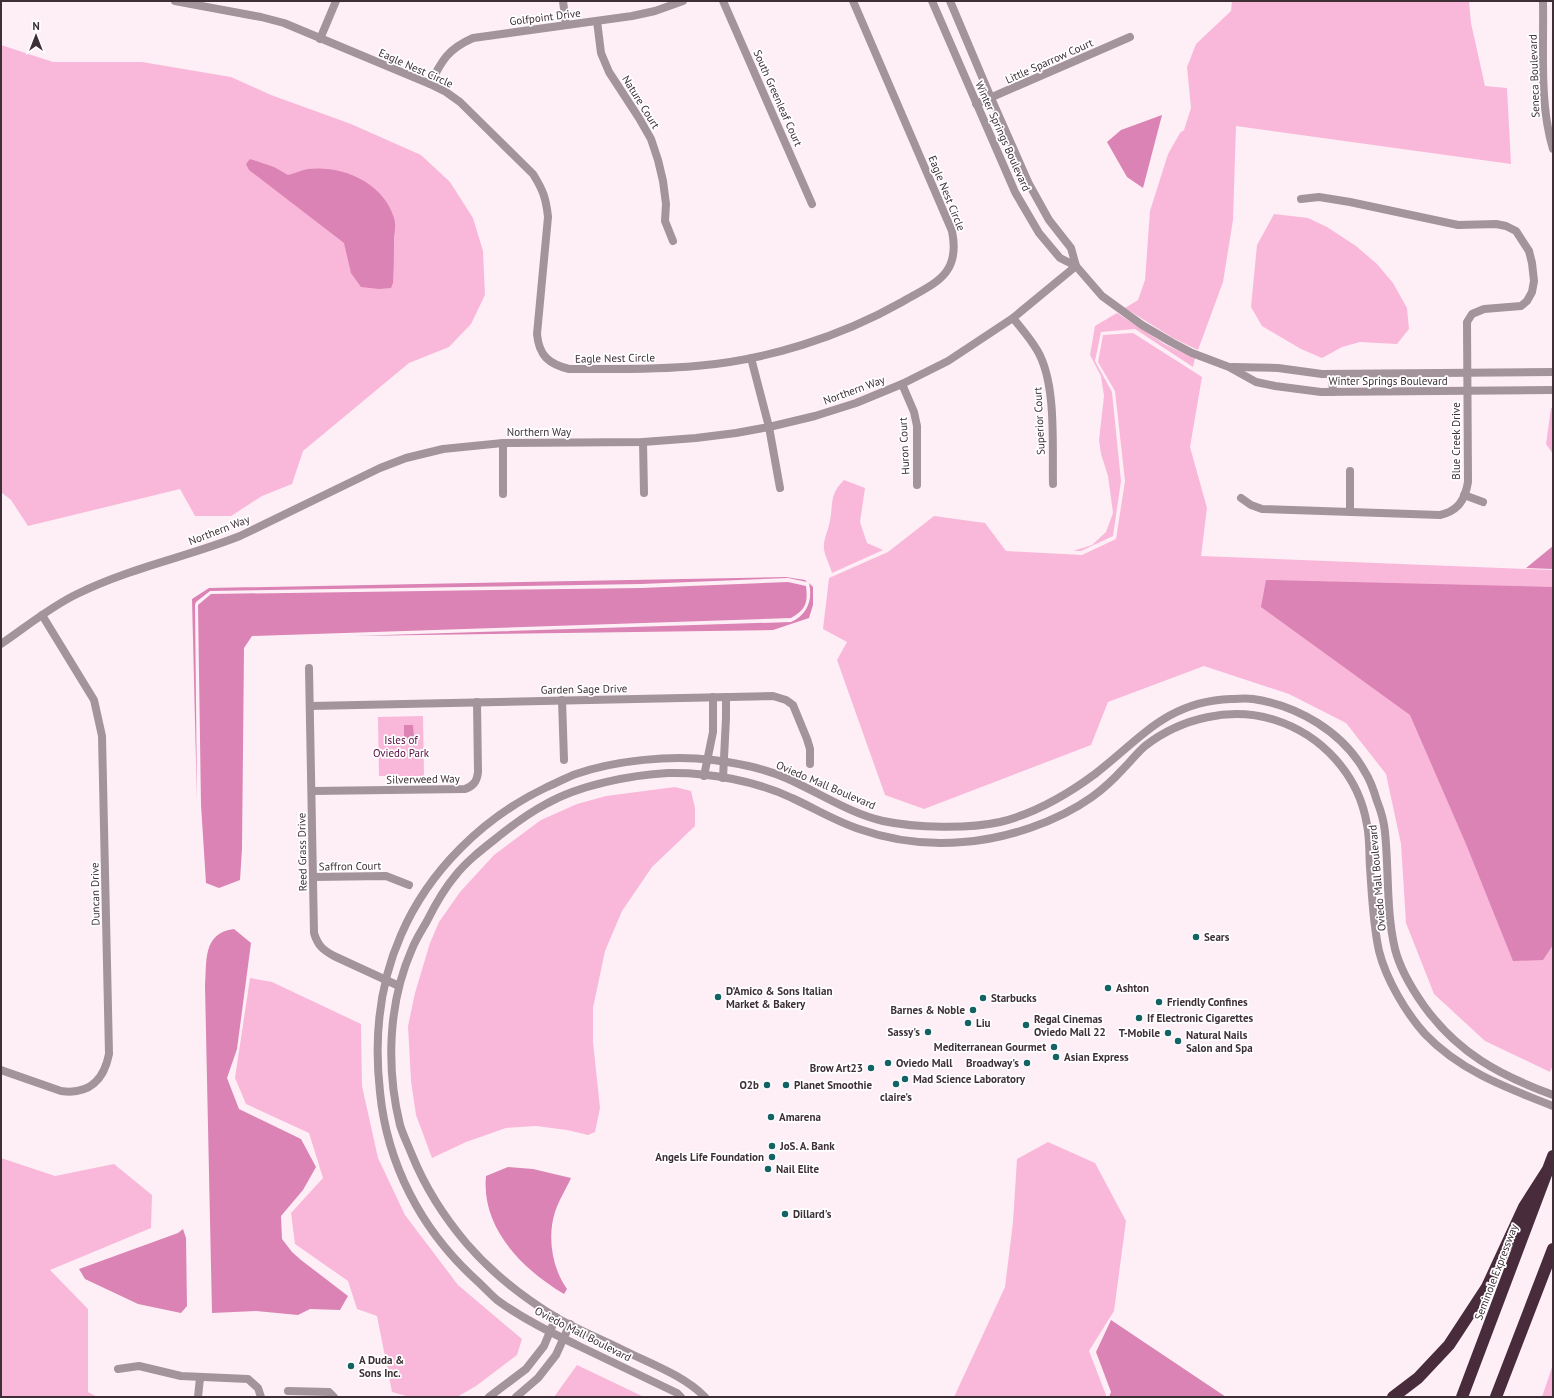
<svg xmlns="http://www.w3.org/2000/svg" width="1554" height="1398" font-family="'PT Sans',sans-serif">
	<rect width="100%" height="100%" fill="#feeff6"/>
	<g fill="#f9b8da">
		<polygon points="1232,1 1469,1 1471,23 1485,86 1507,88 1511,164 1236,126 1233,220 1223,282 1198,350 1173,338 1125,308 1138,300 1145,280 1150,211 1168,154 1180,133 1184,130 1191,108 1187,67 1196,44 1231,11"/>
		<polygon points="1,45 53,62 142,62 231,77 271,95 351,124 421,155 450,182 473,218 483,251 485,295 471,324 449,347 409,363 303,451 292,484 262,496 231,516 195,516 180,489 28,526 11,500 1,492"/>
		<polygon points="1274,214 1308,218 1327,227 1356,246 1377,264 1393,283 1407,308 1409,329 1397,344 1360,342 1342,347 1322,358 1301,349 1262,326 1251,307 1257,245"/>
		<polygon points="1117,313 1166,345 1195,358 1193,367 1135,329 1101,332 1095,361 1112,392 1121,481 1113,536 1081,551 1073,551 1092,545 1106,532 1113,513 1108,476 1101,454 1099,440 1104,396 1101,376 1090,355 1095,326"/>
		<polygon points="1133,333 1202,377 1190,447 1207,508 1201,556 1553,570 1553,1065 1550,1072 1485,1041 1434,994 1406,923 1401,844 1386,774 1346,723 1289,694 1204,666 1108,702 1091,745 924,809 885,795 837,660 847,642 823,629 829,578 888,552 934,516 985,523 1006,551 1082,555 1116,539 1125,481 1115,391 1098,362 1103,335"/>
		<polygon points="1551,408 1553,408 1553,454 1546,444"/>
		<path d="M 844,480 L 865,488 L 860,522 L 867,543 L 883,550 L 832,573 C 830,565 825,557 824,549 C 823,541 827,533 829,525 C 834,506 828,495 844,480 Z"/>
		<polygon points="423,716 424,776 379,776 378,717"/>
		<polygon points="675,787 691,791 695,808 695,826 652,867 622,911 605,951 593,1008 593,1042 600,1108 595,1132 588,1135 567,1130 536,1126 506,1128 466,1142 432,1158 416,1115 411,1081 408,1026 415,993 430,943 439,922 460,892 494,855 541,820 577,804 606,796"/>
		<polygon points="250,978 272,982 361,1024 362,1086 378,1158 405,1215 458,1285 522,1339 517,1355 476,1386 457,1397 410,1397 392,1392 377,1316 357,1309 348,1281 295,1244 291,1213 323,1178 309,1133 246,1104 235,1078"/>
		<polygon points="1048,1142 1095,1163 1126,1221 1114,1311 1089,1351 1106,1395 1105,1397 954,1397 1005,1287 1013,1222 1017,1159"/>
		<polygon points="1,1158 55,1176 114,1164 152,1195 151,1228 50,1270 88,1309 88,1392 97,1397 1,1397"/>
		<polygon points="1553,1364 1553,1397 1542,1397"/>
		<polygon points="577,1365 644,1397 554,1397"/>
	</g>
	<g fill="#db83b4">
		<polygon points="1162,115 1143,188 1127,177 1107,142 1121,130"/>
		<path d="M 250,159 L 274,167 L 288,175 C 294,174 301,170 308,169 C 343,165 384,183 394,218 C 396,224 395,231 394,237 C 394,252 394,267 393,283 L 391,288 L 379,289 L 361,287 L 351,273 L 344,243 L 249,170 L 246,164 Z"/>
		<polygon points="1553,546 1553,569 1526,568"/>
		<polygon points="786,577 805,580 807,582 788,578 641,584 210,591 196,602 195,605 197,802 192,599 209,588"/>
		<polygon points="1266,580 1553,587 1553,945 1543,960 1513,961 1466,844 1410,715 1261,607"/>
		<path d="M 788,582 L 806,586 C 808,603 806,609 791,618 L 252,636 L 244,648 L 242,849 L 240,880 L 219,888 L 206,883 L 201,805 L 198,605 L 211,594 L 641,588 Z"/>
		<path d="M 809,583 L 813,587 L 813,605 L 809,618 L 773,630 L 353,636 L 791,622 C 807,615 813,600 809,583 Z"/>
		<polygon points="404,725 413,725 414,738 404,738"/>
		<path d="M 234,929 L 251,943 L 237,1049 L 227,1078 L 239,1109 L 301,1139 L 316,1167 L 303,1190 L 281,1216 L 282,1239 L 292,1252 L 301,1260 L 348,1296 L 340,1310 L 310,1309 L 298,1315 L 256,1311 L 212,1313 L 205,986 C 207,962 202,933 234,929 Z"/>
		<path d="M 508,1167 L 533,1169 L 571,1178 C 566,1189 559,1200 555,1212 C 547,1237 552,1268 567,1289 L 564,1294 C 522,1269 481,1228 486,1176 Z"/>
		<polygon points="183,1229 186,1238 187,1306 181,1313 138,1304 85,1279 79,1269 178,1233"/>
		<polygon points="1111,1320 1226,1397 1109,1397 1111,1392 1096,1352"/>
	</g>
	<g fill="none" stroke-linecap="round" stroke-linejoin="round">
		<g stroke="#a3939b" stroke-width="8">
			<path d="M 175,1 L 261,17 L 284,23 L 430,84 L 446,92 L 460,102 L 533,174 C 543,190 546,198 548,217 L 537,334 C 539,356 549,364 569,369 C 611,369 654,370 696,366 C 767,360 840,337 902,302 C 935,283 961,275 952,231 L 853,1"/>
			<polyline points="563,1 566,25"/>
			<polyline points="723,1 812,204"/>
			<path d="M 1543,1 C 1544,49 1539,103 1553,149"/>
			<polyline points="597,21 601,53 609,72 639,118 651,139 658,160 663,181 666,204 665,221 673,241"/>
			<polyline points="320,39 336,1"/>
			<path d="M 430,84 C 442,60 448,49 473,38 L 632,16 L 655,11 L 683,1"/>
			<polyline points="976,104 1130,37"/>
			<path d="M 1013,318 C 1021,328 1030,338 1037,350 C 1057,383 1052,446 1053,484"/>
			<polyline points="751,358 769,427 780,488"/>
			<polyline points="902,384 914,412 917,426 917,485"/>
			<polyline points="643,442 644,493"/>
			<polyline points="503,494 503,443"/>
			<polyline points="1464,495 1483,502"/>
			<path d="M 1241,498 L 1251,505 L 1262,509 L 1440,515 C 1458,511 1465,500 1468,482 L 1467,322 L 1472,314 L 1484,309 L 1521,306 L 1527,301 L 1532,292 L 1534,281 L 1532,263 L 1529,251 L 1516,231 L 1506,226 L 1496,224 L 1458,225 L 1350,202 L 1319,197 L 1301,199"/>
			<polyline points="1350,512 1350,471"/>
			<path d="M 309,668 L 314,933 C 318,946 323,950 334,956 L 399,986"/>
			<polyline points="562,700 564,760"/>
			<polyline points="310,706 773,696 786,700 793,705 807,739 810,749 810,764"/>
			<polyline points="704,776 713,732 713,697"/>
			<polyline points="723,778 726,718 726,697"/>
			<path d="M 312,791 L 465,789 C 473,786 477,782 478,772 L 477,702"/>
			<polyline points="313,877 386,876 409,885"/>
			<path d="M 1,1070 L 61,1091 C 89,1095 104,1080 109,1054 L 102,736 L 94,700 L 42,615"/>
			<polyline points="118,1369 139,1366 181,1376 248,1379 258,1388 261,1397"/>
			<polyline points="288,1391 329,1392 334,1397"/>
			<polyline points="198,1397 200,1378"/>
		</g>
		<g stroke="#a3939b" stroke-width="8">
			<polyline points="932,1 1015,192 1039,233 1060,258 1076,266 1102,296 1142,325 1171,342 1192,353 1229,367 1256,382 1275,386 1321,392 1553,390"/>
			<polyline points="950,1 991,98 1029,184 1049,220 1071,248 1076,266"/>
			<polyline points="1232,367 1278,368 1322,374 1553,372"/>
			<polyline points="1332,374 1333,392"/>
			<path d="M 1,644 C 26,627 50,607 77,594 C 129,568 187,557 240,536 L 380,468 L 406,458 L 443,449 L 503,443 L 643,442 L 696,438 L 736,433 L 769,427 L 815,416 L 856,403 L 902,384 L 948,361 L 1013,318 L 1076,266"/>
			<polyline points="489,1397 526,1369 544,1346 556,1317"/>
			<polyline points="516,1397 538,1378 556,1355 570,1324"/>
			<path d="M 681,1397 L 677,1393 C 645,1378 613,1362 581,1347 C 552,1333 523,1319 497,1300 C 489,1293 482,1285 474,1278 C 421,1229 387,1164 380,1092 C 374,1039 379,985 401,935 C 429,870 484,817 547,787 C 557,783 567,777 576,774 C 617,760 671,755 713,760 C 738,763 763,768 786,778 C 818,792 849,813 883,821 C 916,828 968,829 1000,822 C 1033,814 1068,794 1095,774 C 1141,738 1168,701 1231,699 C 1239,699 1245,698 1253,699 C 1297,705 1343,732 1365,772 C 1371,781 1374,791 1377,801 C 1381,811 1384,822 1385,832 C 1389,871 1386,911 1395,949 C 1400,969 1412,989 1424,1006 C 1458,1053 1499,1075 1553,1095"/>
			<path d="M 705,1397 C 683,1375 651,1364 623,1350 C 601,1339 578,1330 557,1318 C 524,1298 492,1273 467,1244 C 444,1217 425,1187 412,1155 C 408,1145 403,1135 400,1125 C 386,1068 388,1003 412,949 C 416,939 422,930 427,921 C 435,905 444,889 455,876 C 466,862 480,851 494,840 C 510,827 527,814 546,804 C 579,785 631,775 668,773 C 707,772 757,781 792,798 C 814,808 835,821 859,829 C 893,841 928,845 963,842 C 1006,839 1057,822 1092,797 C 1103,789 1113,780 1123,769 C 1130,762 1137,753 1145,746 C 1181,718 1231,706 1275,720 C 1322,735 1359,775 1367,825 C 1370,839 1369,854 1370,867 C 1372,896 1373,924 1379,951 C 1386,979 1406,1013 1425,1034 C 1460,1071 1507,1088 1553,1106"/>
		</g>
		<g stroke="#482c3b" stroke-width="12">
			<polyline points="1393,1397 1418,1378 1449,1345 1487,1287 1524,1207 1547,1171"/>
			<polyline points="1462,1397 1553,1156"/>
			<polyline points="1496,1397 1553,1249"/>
		</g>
	</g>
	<g fill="#136364" stroke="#fff" stroke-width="1.5">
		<circle cx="1196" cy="937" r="4"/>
		<circle cx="1108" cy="988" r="4"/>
		<circle cx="718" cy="997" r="4"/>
		<circle cx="983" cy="998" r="4"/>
		<circle cx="1159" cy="1002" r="4"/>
		<circle cx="973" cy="1010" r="4"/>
		<circle cx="1139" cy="1018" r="4"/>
		<circle cx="968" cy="1023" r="4"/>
		<circle cx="1026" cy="1025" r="4"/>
		<circle cx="928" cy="1032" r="4"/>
		<circle cx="1168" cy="1033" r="4"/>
		<circle cx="1178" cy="1041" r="4"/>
		<circle cx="1054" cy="1047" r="4"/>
		<circle cx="1056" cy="1057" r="4"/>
		<circle cx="888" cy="1063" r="4"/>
		<circle cx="1027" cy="1063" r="4"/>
		<circle cx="871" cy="1068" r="4"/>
		<circle cx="905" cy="1079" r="4"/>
		<circle cx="896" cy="1084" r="4"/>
		<circle cx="767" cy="1085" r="4"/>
		<circle cx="786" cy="1085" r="4"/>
		<circle cx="771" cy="1117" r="4"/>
		<circle cx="772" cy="1146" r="4"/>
		<circle cx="772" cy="1157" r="4"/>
		<circle cx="768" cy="1169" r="4"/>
		<circle cx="785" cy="1214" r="4"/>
		<circle cx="351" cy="1366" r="4"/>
	</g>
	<g text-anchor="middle" stroke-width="3.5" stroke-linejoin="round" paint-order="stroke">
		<g font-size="11" fill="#3e2f37" stroke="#fff">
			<text transform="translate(545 17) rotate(-7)" y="4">Golfpoint Drive</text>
			<text transform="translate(1049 61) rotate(-24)" y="4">Little Sparrow Court</text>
			<text transform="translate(416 68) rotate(24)" y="4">Eagle Nest Circle</text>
			<text transform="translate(1534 76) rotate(-92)" y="4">Seneca Boulevard</text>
			<text transform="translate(778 98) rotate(66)" y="4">South Greenleaf Court</text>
			<text transform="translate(641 102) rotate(58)" y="4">Nature Court</text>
			<text transform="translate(1003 136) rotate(66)" y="4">Winter Springs Boulevard</text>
			<text transform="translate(947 193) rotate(68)" y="4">Eagle Nest Circle</text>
			<text transform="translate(615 358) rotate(-1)" y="4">Eagle Nest Circle</text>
			<text x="1388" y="385">Winter Springs Boulevard</text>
			<text transform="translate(854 390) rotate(-20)" y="4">Northern Way</text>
			<text transform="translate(1039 421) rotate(-93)" y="4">Superior Court</text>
			<text x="539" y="436">Northern Way</text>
			<text transform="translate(1456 441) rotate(-90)" y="4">Blue Creek Drive</text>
			<text transform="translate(904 446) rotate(-93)" y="4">Huron Court</text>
			<text transform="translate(219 530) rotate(-21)" y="4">Northern Way</text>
			<text transform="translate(584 689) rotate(-1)" y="4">Garden Sage Drive</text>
			<text transform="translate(423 779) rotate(-1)" y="4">Silverweed Way</text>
			<text transform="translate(826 785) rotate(23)" y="4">Oviedo Mall Boulevard</text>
			<text transform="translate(302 852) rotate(-91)" y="4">Reed Grass Drive</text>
			<text transform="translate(350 866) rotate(-1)" y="4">Saffron Court</text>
			<text transform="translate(1377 878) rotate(-95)" y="4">Oviedo Mall Boulevard</text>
			<text transform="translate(95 894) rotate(-91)" y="4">Duncan Drive</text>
			<text transform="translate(1496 1272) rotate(-69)" y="4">Seminole Expressway</text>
			<text transform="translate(583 1334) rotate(27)" y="4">Oviedo Mall Boulevard</text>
		</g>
		<g font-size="11" fill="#58093e" stroke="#fff">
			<text x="401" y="744">Isles of<tspan x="401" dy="13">Oviedo Park</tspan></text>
		</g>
		<g font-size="11" font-weight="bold" fill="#3e2f37" stroke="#fff" text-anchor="start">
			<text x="1204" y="941">Sears</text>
			<text x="1116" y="992">Ashton</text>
			<text x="726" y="995">D’Amico &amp; Sons Italian<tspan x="726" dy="13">Market &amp; Bakery</tspan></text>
			<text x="991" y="1002">Starbucks</text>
			<text x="1167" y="1006">Friendly Confines</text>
			<text x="965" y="1014" text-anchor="end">Barnes &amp; Noble</text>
			<text x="1147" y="1022">If Electronic Cigarettes</text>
			<text x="1034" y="1023">Regal Cinemas<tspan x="1034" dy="13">Oviedo Mall 22</tspan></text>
			<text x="976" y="1027">Liu</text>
			<text x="920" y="1036" text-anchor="end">Sassy's</text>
			<text x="1160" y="1037" text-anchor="end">T-Mobile</text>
			<text x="1186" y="1039">Natural Nails<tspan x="1186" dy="13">Salon and Spa</tspan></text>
			<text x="1046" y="1051" text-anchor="end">Mediterranean Gourmet</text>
			<text x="1064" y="1061">Asian Express</text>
			<text x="896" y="1067">Oviedo Mall</text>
			<text x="1019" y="1067" text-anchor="end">Broadway's</text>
			<text x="863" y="1072" text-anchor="end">Brow Art23</text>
			<text x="913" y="1083">Mad Science Laboratory</text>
			<text x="759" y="1089" text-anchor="end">O2b</text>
			<text x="794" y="1089">Planet Smoothie</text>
			<text x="896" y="1101" text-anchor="middle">claire's</text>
			<text x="779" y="1121">Amarena</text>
			<text x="780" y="1150">JoS. A. Bank</text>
			<text x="764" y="1161" text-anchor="end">Angels Life Foundation</text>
			<text x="776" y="1173">Nail Elite</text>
			<text x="793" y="1218">Dillard's</text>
			<text x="359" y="1364">A Duda &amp;<tspan x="359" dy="13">Sons Inc.</tspan></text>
		</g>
	</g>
	<rect width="1554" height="1398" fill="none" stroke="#3e2f37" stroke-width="4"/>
	<g transform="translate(36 36)" stroke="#ffffff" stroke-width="3" paint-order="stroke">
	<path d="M0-3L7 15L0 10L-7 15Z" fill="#3e2f37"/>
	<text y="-6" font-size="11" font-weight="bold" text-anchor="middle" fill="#3e2f37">N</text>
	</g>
</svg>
